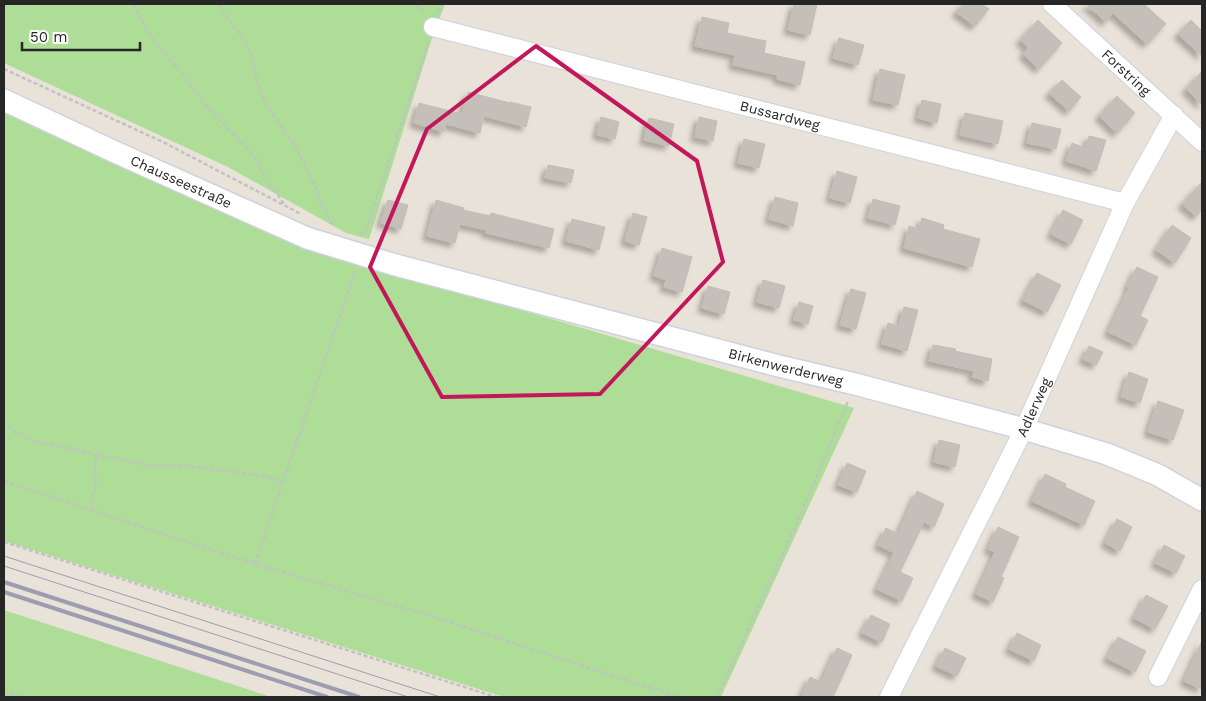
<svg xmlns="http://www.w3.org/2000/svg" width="1206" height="701" font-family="'Work Sans',sans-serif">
	<defs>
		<filter id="shadow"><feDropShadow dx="-4.5" dy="4.5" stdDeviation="2.5" flood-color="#0004"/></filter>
	</defs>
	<rect width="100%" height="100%" fill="#e9e2d8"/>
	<g fill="#addd97">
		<polygon points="4,4 445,4 432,38 369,239 346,233 228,167 4,63"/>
		<polygon points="4,113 112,163 307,247 854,408 721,697 504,697 4,541"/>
		<polygon points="4,610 271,697 4,697"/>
	</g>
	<g fill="#c4bfb8" stroke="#c3beb3" filter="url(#shadow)">
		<polygon points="794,4 817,4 810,35 788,30"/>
		<polygon points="963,4 982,4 989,9 975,26 956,12"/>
		<polygon points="1086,4 1144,4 1166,24 1147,44 1113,13 1106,22"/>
		<polygon points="702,17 729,23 727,33 766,41 764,53 805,62 800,85 777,79 778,75 733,65 735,55 695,46"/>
		<polygon points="1038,20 1062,43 1039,69 1023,54 1028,48 1020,40"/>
		<polygon points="1191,20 1202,31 1202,56 1178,34"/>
		<polygon points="839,38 864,45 858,65 833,58"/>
		<polygon points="880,69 905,75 898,105 873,100"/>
		<polygon points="1202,71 1202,105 1186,89"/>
		<polygon points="1062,80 1081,97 1069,111 1049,93"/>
		<polygon points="468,92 510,103 510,102 531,107 526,127 484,116 480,133 446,124 444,132 414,123 419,103 462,114"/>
		<polygon points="1117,96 1135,113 1117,133 1099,116"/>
		<polygon points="922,100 941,104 937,123 918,118"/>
		<polygon points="965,113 1003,121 998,144 960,135"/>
		<polygon points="601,117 619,122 615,139 597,135"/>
		<polygon points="699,117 717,121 713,141 695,137"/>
		<polygon points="649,118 674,124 669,146 644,140"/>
		<polygon points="1032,123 1061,129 1056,149 1027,143"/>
		<polygon points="1089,136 1106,140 1096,171 1066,161 1072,143 1085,148"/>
		<polygon points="744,139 765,144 759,168 738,163"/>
		<polygon points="548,165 574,170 571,183 545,178"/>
		<polygon points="837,171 857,177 850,203 830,198"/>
		<polygon points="1202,182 1202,210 1196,216 1182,204"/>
		<polygon points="775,197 798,203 793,226 769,219"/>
		<polygon points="873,199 900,206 895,225 868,218"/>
		<polygon points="388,200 408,205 401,229 381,223"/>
		<polygon points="436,200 464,208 463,210 490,216 491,213 554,229 549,248 486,233 487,230 460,224 455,243 427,236"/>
		<polygon points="1063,210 1083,220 1071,244 1051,234"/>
		<polygon points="633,213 647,217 639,245 625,241"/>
		<polygon points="922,218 944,225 943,229 980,239 972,267 904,248 909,226 919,229"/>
		<polygon points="572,219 605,227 599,250 566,241"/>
		<polygon points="1172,225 1191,238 1175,263 1156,250"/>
		<polygon points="662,248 692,257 682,292 664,287 666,280 654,276"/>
		<polygon points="1137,267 1158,277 1140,316 1148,320 1136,345 1108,332 1129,288 1127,287"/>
		<polygon points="1037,273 1061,285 1047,312 1023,300"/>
		<polygon points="763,280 785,286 779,308 757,302"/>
		<polygon points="708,286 730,292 724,314 702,308"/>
		<polygon points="851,289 866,293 856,329 840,325"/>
		<polygon points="799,302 813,306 808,324 794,320"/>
		<polygon points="904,307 918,310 907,351 882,344 888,323 899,326"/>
		<polygon points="933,345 956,349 955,351 992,359 988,381 972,377 974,371 929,361"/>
		<polygon points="1089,346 1103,352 1096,365 1083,359"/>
		<polygon points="1129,372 1148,379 1140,403 1121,397"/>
		<polygon points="1158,401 1184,410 1173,440 1148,432"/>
		<polygon points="939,440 960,445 955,467 934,462"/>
		<polygon points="847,463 866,471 857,492 838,485"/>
		<polygon points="1045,474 1066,484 1065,487 1095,501 1084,525 1032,501"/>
		<polygon points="917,491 944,504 934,527 924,522 900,572 913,578 902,601 877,589 894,553 878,545 886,528 898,534"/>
		<polygon points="1117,519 1132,527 1120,551 1105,543"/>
		<polygon points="998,527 1019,537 1001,577 1004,578 993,602 976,594 995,552 988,549"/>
		<polygon points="1164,545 1185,556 1176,573 1155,563"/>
		<polygon points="1146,595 1168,606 1155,629 1134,618"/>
		<polygon points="871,615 890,624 882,642 862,633"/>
		<polygon points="1017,633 1041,645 1034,661 1009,649"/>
		<polygon points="1118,637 1146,651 1135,672 1107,658"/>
		<polygon points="1202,641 1202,689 1184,681"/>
		<polygon points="837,648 852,655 833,697 801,697 810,677 821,682"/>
		<polygon points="945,648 966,658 957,676 936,666"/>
	</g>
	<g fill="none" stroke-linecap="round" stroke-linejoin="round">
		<g stroke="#ced1df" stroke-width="20">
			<g id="minor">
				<path id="s1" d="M 1052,4 L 1202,142"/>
				<path id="s2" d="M 433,27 L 1125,203"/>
				<polyline points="1158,677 1202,589"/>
				<path id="s3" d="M 889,697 L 1024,429 L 1125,203 L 1174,115"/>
			</g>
		</g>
		<g stroke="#ced1df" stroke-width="24">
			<g id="tertiary">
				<path id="s4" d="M 4,100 L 115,152 L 307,238 L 392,264 L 779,366 L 855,384 L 1024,429 L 1107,454 L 1158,475 L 1202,500"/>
			</g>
		</g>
		<g stroke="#c2c2c2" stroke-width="2.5" stroke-dasharray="4 2.5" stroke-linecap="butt">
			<polyline points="134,4 145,27 160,49 177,67 209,109 256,158 266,179 285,205"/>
			<polyline points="219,4 232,25 242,36 251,54 257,82 267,106 296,147 319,195 320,202 334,227"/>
			<polyline points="416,4 424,13"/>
			<polyline points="439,12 442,4"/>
			<polyline points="4,69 163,142 301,214"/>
			<polyline points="361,235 366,230 428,43"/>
			<polyline points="4,422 16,433 34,441 147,465 180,465 265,476 283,482"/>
			<polyline points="4,481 255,564 418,612 679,697"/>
			<polyline points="91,510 93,494 96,482 95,467 97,454"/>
			<polyline points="4,542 496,697"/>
			<polyline points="255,564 355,271"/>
			<polyline points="4,692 23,697"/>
			<polyline points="717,697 803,509 848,401"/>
		</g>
		<use href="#minor" stroke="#fff" stroke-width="18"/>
		<use href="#tertiary" stroke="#fff" stroke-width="21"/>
		<g stroke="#9c9eb0" stroke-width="1">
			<polyline points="4,556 440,697"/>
			<polyline points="4,566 408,697"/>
		</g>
		<g stroke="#9c9eb0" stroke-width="4">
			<polyline points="4,582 359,697"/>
			<polyline points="4,592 327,697"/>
		</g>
	</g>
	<path fill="none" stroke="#c2185b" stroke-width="4" stroke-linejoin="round" d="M 536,46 L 697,161 L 723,262 L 600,394 L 442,397 L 370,267 L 427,129 Z"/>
	<g text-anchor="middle" stroke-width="5" stroke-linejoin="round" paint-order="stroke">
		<g font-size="14" fill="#262626" stroke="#fff">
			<text dy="5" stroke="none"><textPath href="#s1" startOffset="101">Forstring</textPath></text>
			<text dy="5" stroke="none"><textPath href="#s2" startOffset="358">Bussardweg</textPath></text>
			<text dy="5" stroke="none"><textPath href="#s4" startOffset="195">Chausseestraße</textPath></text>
			<text dy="5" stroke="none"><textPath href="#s4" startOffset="829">Birkenwerderweg</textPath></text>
			<text dy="5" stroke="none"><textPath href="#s3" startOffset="324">Adlerweg</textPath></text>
		</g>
	</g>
	<rect width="1206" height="701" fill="none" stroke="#262626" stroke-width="10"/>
	<path d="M22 42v8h118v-8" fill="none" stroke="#262626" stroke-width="2.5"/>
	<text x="30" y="42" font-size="15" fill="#262626" stroke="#ffffff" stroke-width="4" paint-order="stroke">50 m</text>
</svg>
